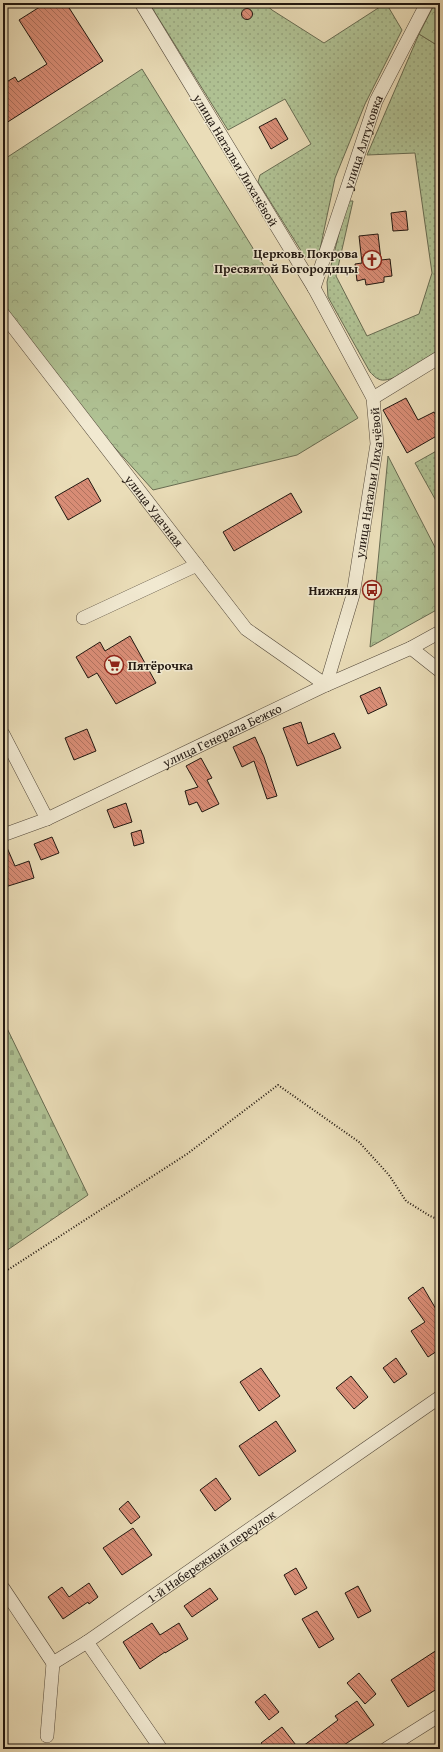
<svg xmlns="http://www.w3.org/2000/svg" width="443" height="1752" font-family="'Gentium Book Plus',serif">
	<defs>
		<pattern id="grass-dots" width="8" height="8" patternUnits="userSpaceOnUse"><rect width="8" height="8" fill="#b0c294"/><path d="M2 2h.1M6 6h.1" fill="none" stroke="#97a67f" stroke-width="1.8" stroke-linecap="round"/></pattern>
		<pattern id="forest-crowns" width="20" height="18" patternUnits="userSpaceOnUse"><rect width="20" height="18" fill="#b0c294"/><path d="M2 6a3 3 0 1 1 6 0M12 15a3 3 0 1 1 6 0" fill="none" stroke="#97a67f"/></pattern>
		<pattern id="cemetery-stones" width="16" height="16" patternUnits="userSpaceOnUse"><rect width="16" height="16" fill="#b0c294"/><path d="M2 7V4a2 2 0 0 1 4 0v3zM10 15v-3a2 2 0 0 1 4 0v3z" fill="#97a67f"/></pattern>
		<pattern id="building-back-hatch" width="6" height="6" patternUnits="userSpaceOnUse"><rect width="6" height="6" fill="#d98d76"/><path d="M-1 5l2 2M0 0l6 6M5-1l2 2" fill="none" stroke="#b0725f"/></pattern>
	</defs>
	<rect width="100%" height="100%" fill="#eaddb8"/>
	<filter id="stains"><feTurbulence type="fractalNoise" baseFrequency=".005" numOctaves="4"/><feColorMatrix values="0 0 0 0 .2 0 0 0 0 .09 0 0 0 0 .02 0 0 0 .5 -.17"/></filter>
	<radialGradient id="worn" r=".72"><stop offset=".6" stop-color="#630" stop-opacity="0"/><stop offset="1" stop-color="#630" stop-opacity=".3"/></radialGradient>
	<g fill="url(#grass-dots)" stroke="#686c52">
		<polygon points="149,3 264,3 272,10 324,43 386,3 402,30 365,104 335,178 319,254 312,259 305,257 258,182 260,175 311,144 285,99 228,130"/>
		<path d="M 419,34 L 440,47 L 440,350 C 427,358 399,379 385,380 C 378,381 374,376 370,372 L 328,297 L 327,282 L 347,201 L 353,201 L 336,276 L 367,336 L 419,314 L 432,273 L 415,153 L 367,155 Z"/>
		<polygon points="440,449 440,508 415,463"/>
	</g>
	<g fill="url(#forest-crowns)" stroke="#686c52">
		<polygon points="435,3 440,3 440,47 419,34"/>
		<polygon points="142,69 358,418 297,455 153,490 3,324 3,160"/>
		<polygon points="388,456 440,557 440,608 370,647"/>
	</g>
	<polygon fill="url(#cemetery-stones)" stroke="#686c52" points="3,1020 88,1195 3,1253"/>
	<g fill="url(#building-back-hatch)" stroke="#211710">
		<polygon points="46,3 66,3 103,61 3,125 3,84 15,77 18,82 47,64 19,20"/>
		<circle cx="247" cy="14" r="5.5"/>
		<polygon points="276,118 288,139 271,149 259,127"/>
		<polygon points="406,211 408,230 393,231 391,213"/>
		<polygon points="378,234 381,260 390,259 392,276 384,277 384,282 366,285 365,279 357,281 355,264 362,263 359,236"/>
		<polygon points="406,398 418,420 434,412 440,423 440,434 407,453 383,410"/>
		<polygon points="88,478 101,501 68,520 55,497"/>
		<polygon points="291,493 302,512 234,551 223,532"/>
		<polygon points="130,636 156,683 116,704 97,673 88,678 76,657 100,642 105,651"/>
		<polygon points="380,687 387,705 368,714 360,696"/>
		<polygon points="301,722 308,744 334,733 341,748 297,766 283,728"/>
		<polygon points="87,729 96,751 74,760 65,738"/>
		<polygon points="255,737 264,757 277,796 267,799 254,761 242,767 233,747"/>
		<polygon points="201,758 212,778 207,780 219,804 202,812 197,802 189,805 185,791 198,787 186,766"/>
		<polygon points="126,803 132,822 114,828 107,810"/>
		<polygon points="141,830 144,843 134,846 131,833"/>
		<polygon points="52,837 59,853 41,860 34,844"/>
		<polygon points="3,843 5,843 15,866 29,861 34,878 5,887 3,881"/>
		<polygon points="423,1287 440,1316 440,1349 428,1357 411,1331 425,1322 408,1298"/>
		<polygon points="396,1358 407,1374 394,1383 383,1368"/>
		<polygon points="261,1368 280,1396 259,1411 240,1382"/>
		<polygon points="351,1376 368,1397 354,1409 336,1388"/>
		<polygon points="276,1421 296,1451 259,1476 239,1446"/>
		<polygon points="216,1478 231,1499 215,1511 200,1490"/>
		<polygon points="128,1501 140,1517 131,1524 119,1509"/>
		<polygon points="133,1528 152,1555 122,1575 103,1548"/>
		<polygon points="296,1568 307,1588 295,1595 284,1575"/>
		<polygon points="89,1583 98,1597 89,1604 88,1602 63,1619 48,1597 62,1587 69,1597"/>
		<polygon points="358,1586 371,1611 358,1618 345,1593"/>
		<polygon points="210,1588 218,1599 192,1617 184,1606"/>
		<polygon points="317,1611 334,1639 319,1648 302,1619"/>
		<polygon points="152,1623 160,1635 179,1623 188,1639 165,1653 165,1652 140,1669 123,1642"/>
		<polygon points="440,1648 440,1687 408,1707 391,1680"/>
		<polygon points="359,1673 376,1694 365,1704 347,1683"/>
		<polygon points="265,1694 279,1712 269,1720 255,1702"/>
		<polygon points="357,1701 374,1725 338,1749 299,1749 338,1720 335,1716"/>
		<polygon points="282,1727 299,1749 266,1749 261,1743"/>
	</g>
	<g fill="none" stroke-linecap="round" stroke-linejoin="round">
		<g stroke="#53483a" stroke-width="14">
			<g id="minor">
				<path id="s1" d="M 314,288 L 376,101 L 427,3"/>
				<path id="s2" d="M 3,314 L 246,629 L 326,685 L 353,595 L 377,444 L 373,398 L 314,288 L 141,3"/>
				<polyline points="373,398 440,357"/>
				<polyline points="83,618 197,565"/>
				<polyline points="411,648 440,671"/>
				<polyline points="3,734 47,819"/>
				<path id="s3" d="M 3,835 L 47,819 L 326,685 L 411,648 L 440,632"/>
				<path id="s4" d="M 3,1588 L 53,1663 L 87,1642 L 440,1397"/>
				<polyline points="87,1642 161,1749"/>
				<polyline points="47,1736 53,1663"/>
				<polyline points="386,1749 440,1715"/>
			</g>
		</g>
		<polyline stroke="#211710" stroke-width="2" stroke-dasharray="1 2" stroke-linecap="butt" points="3,1273 187,1154 278,1085 359,1142 389,1175 406,1201 430,1216 440,1220"/>
		<use href="#minor" stroke="#f1e9d1" stroke-width="13"/>
	</g>
	<defs>
		<g id="church-ring" transform="scale(1)"><circle r="9.5" fill="#f1e9d1" stroke="#8f2418" stroke-width="1.5"/><path d="M-1.2-6h2.4v3.5h3.3v2.4h-3.3V6h-2.4V-.1h-3.3v-2.4h3.3Z" fill="#8f2418"/></g>
		<g id="bus-ring" transform="scale(1)"><circle r="9.5" fill="#f1e9d1" stroke="#8f2418" stroke-width="1.5"/><path d="M-5-6H5V4H4V6H2V4H-2V6H-4V4H-5ZM-3.5-4V0h7V-4ZM-3.5 1.2v1.5H-2V1.2ZM2 1.2v1.5H3.5V1.2Z" fill="#8f2418"/></g>
		<g id="supermarket-ring" transform="scale(1)"><circle r="9.5" fill="#f1e9d1" stroke="#8f2418" stroke-width="1.5"/><path d="M-6-5.5h2.5l.6 2H6L4.5 2H-2.5L-4.4-4H-6ZM-1.5 3.2a1.3 1.3 0 1 0 .1 0ZM3 3.2a1.3 1.3 0 1 0 .1 0Z" fill="#8f2418"/></g>
	</defs>
	<g fill-rule="evenodd">
		<use href="#church-ring" x="372" y="260"/>
		<use href="#bus-ring" x="372" y="590"/>
		<use href="#supermarket-ring" x="114" y="665"/>
	</g>
	<g text-anchor="middle" stroke-width="3" stroke-linejoin="round" paint-order="stroke">
		<g font-size="13" fill="#211710" stroke="#f1e9d1">
			<text dy="5" stroke="none"><textPath href="#s1" startOffset="154">улица Алтуховка</textPath></text>
			<text transform="translate(236 160) rotate(59)" y="5">улица Натальи Лихачёвой</text>
			<text dy="5" stroke="none"><textPath href="#s2" startOffset="703">улица Натальи Лихачёвой</textPath></text>
			<text dy="5" stroke="none"><textPath href="#s2" startOffset="248">улица Удачная</textPath></text>
			<text dy="5" stroke="none"><textPath href="#s3" startOffset="241">улица Генерала Бежко</textPath></text>
			<text dy="5" stroke="none"><textPath href="#s4" startOffset="281">1-й Набережный переулок</textPath></text>
		</g>
		<g font-size="13" font-weight="bold" fill="#211710" stroke="#f1e9d1" text-anchor="end">
			<text x="358" y="258">Церковь Покрова<tspan x="358" dy="15">Пресвятой Богородицы</tspan></text>
			<text x="358" y="595">Нижняя</text>
			<text x="128" y="670" text-anchor="start">Пятёрочка</text>
		</g>
	</g>
	<rect width="443" height="1752" fill="none" stroke="#eaddb8" stroke-width="16"/>
	<rect x="4" y="4" width="435" height="1744" fill="none" stroke="#211710" stroke-width="2"/>
	<rect x="8" y="8" width="427" height="1736" fill="none" stroke="#211710"/>
	<rect width="100%" height="100%" filter="url(#stains)"/>
	<rect width="100%" height="100%" fill="url(#worn)"/>
</svg>
